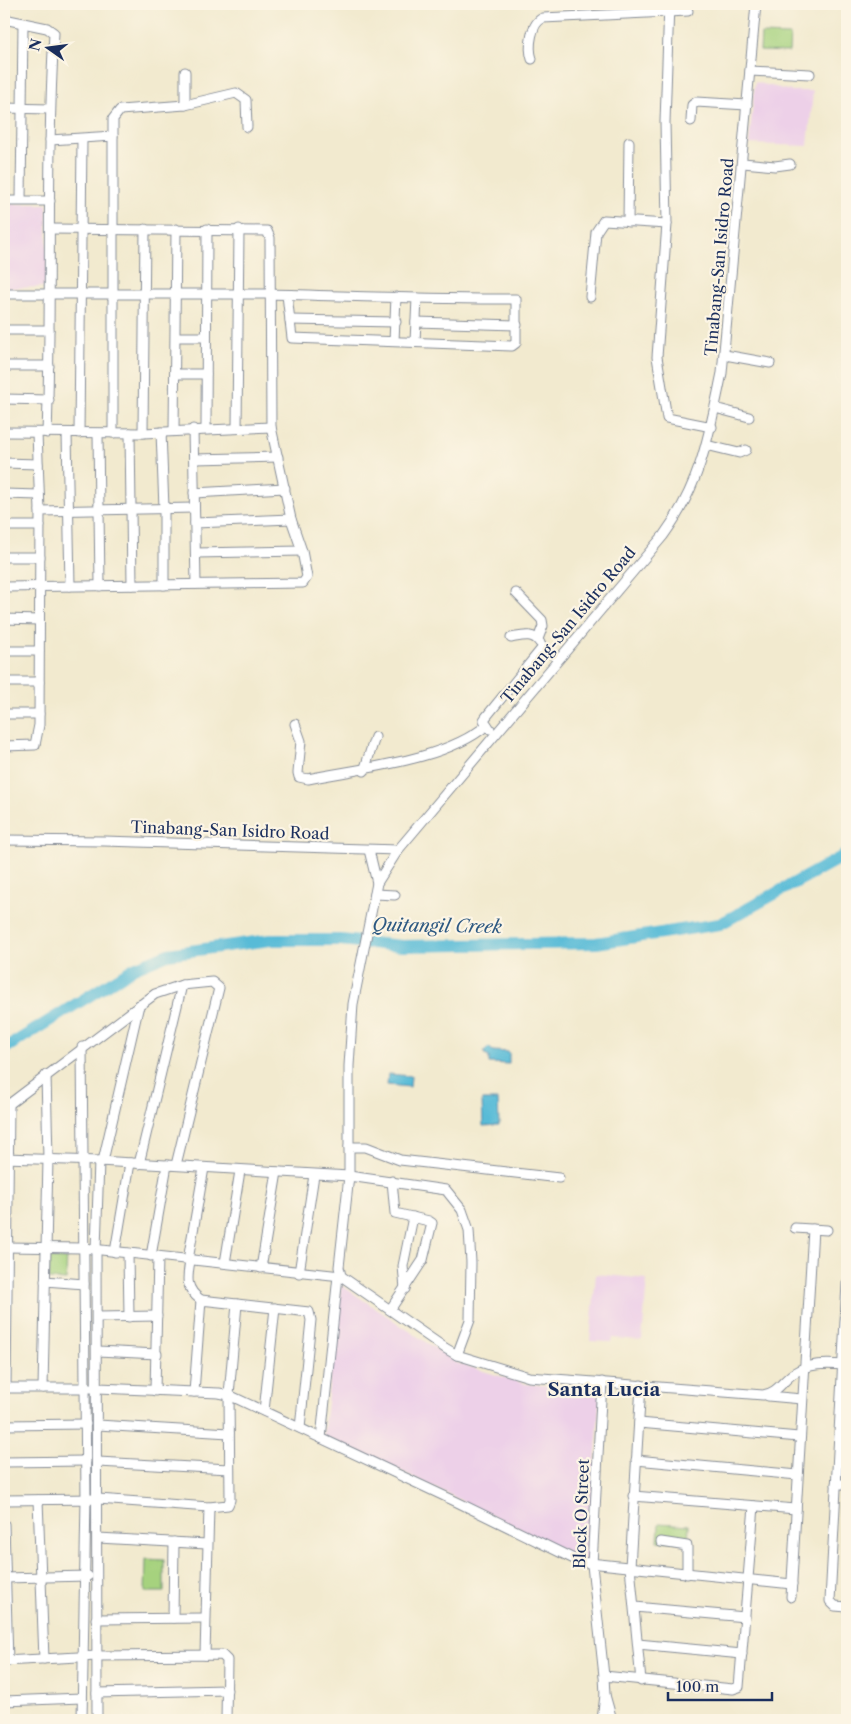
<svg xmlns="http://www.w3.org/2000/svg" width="851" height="1724" font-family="'Libre Caslon Text',serif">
	<rect width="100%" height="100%" fill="#fcf5e5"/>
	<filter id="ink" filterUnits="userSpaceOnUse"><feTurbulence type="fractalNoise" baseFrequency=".02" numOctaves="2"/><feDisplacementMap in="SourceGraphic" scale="10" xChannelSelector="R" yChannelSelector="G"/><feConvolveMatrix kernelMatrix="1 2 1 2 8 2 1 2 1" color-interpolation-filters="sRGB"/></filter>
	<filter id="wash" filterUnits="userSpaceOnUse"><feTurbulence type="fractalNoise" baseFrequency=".0096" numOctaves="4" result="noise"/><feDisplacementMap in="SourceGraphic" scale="20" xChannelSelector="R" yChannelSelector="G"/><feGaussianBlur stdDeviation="1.12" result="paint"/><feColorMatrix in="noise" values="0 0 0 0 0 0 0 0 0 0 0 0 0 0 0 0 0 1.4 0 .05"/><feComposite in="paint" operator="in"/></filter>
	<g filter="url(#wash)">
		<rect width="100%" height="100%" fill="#f2eacf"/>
		<g fill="#edd0e8">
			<polygon points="755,82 791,91 813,91 808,146 749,144"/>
			<polygon points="4,204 47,204 47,287 4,288"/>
			<polygon points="596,1274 647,1279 642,1340 612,1338 611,1342 590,1341"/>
			<polygon points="341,1285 457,1363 526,1384 600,1390 589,1563 401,1471 323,1436"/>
		</g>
		<g fill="#a6d27e" stroke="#60806e">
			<polygon points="761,34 790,35 789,52 760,51"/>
			<polygon points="50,1250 67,1251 66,1280 49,1279"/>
			<polygon points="659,1523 689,1525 688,1542 658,1541"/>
			<polygon points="146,1559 164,1560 164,1592 145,1592"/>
		</g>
		<g fill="#59bbd7" stroke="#3a759a">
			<polygon points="489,1047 493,1051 509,1052 509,1064 489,1063 489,1057 485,1055 484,1051"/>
			<polygon points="388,1074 411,1076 410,1087 387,1085"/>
			<polygon points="482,1100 498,1100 499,1125 483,1126"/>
		</g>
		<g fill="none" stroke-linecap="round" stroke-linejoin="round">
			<polyline stroke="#59bbd7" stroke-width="12" points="4,1049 134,968 168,954 270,940 340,940 402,946 596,943 720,924 847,854"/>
		</g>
	</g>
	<g filter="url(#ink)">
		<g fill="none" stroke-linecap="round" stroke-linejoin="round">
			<g stroke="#868c96" stroke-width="11">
				<g id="minor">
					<polyline points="669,4 665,122 667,224 657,357 667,418 712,427"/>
					<path d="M 4,19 L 47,28 L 54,33 C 46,166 52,300 47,433"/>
					<path d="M 532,59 C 528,47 531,23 543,18 L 688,11"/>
					<polyline points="750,71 810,74"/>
					<polyline points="185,105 185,72"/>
					<polyline points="4,108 50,109"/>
					<polyline points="691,121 692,105 696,102 747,105"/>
					<polyline points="113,136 113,119 120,110 185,105 236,93 246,100 247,127"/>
					<polyline points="50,140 113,136 113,433"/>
					<polyline points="743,163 775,166 790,164"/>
					<polyline points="21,200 23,23"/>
					<polyline points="4,201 50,201"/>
					<polyline points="628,222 629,142"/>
					<path d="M 4,294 L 269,294 C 352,296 434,300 516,299 L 516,343 L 512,346 L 292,338 L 287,295"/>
					<polyline points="590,297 596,232 604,220 667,224"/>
					<polyline points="290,320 396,322"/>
					<polyline points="416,322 517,325"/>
					<polyline points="4,330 49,330"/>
					<polyline points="176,337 206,337"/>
					<polyline points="394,341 396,297"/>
					<polyline points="415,342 417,298"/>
					<polyline points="725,355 770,363"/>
					<polyline points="4,366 49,366"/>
					<polyline points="175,374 206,374"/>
					<polyline points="4,399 49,400"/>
					<polyline points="715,408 749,417"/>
					<polyline points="237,428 239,229"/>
					<polyline points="193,429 196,584"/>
					<polyline points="206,429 207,229"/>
					<polyline points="174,431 176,229"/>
					<polyline points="4,432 143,433 271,427"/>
					<polyline points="161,432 164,508 164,585"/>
					<polyline points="67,433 70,586"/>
					<polyline points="79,433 82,139"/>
					<polyline points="130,433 132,585"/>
					<polyline points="143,433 145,229"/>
					<polyline points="98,434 100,586"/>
					<polyline points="706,445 739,453 746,450"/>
					<polyline points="194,459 278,457"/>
					<polyline points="4,463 38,464"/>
					<polyline points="194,493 285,488"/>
					<polyline points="4,494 39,495"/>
					<polyline points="40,511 194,508"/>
					<polyline points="195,523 291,519"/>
					<polyline points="4,526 40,526"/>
					<polyline points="196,553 302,551"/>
					<polyline points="4,557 40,557"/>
					<polyline points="4,587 303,583 307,577 302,551 291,519 271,427 270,238 267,231 50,229"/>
					<polyline points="516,593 542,620 543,626 538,639"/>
					<polyline points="4,619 39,620"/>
					<path d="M 511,638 C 522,636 533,632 540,643"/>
					<polyline points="4,651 39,651"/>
					<polyline points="4,682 39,682"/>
					<polyline points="4,714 39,714"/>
					<path d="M 295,724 L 301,741 L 298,773 L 299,777 L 308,779 C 361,768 445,761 487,725"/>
					<polyline points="490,729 484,720 486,717 543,647 558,659"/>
					<polyline points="4,746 35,745 39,725 40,511 37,433"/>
					<polyline points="364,771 375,737"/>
					<path d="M 4,840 L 104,841 L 398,850 L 663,536 C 701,484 709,435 722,373 L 756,4"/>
					<polyline points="369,850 377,883"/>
					<path d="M 398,850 L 377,883 L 353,1004 L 349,1066 L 349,1176 L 339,1267 L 341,1276 L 445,1348 L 457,1355 L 529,1377 L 763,1395 C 778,1393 782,1381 794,1373 C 811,1362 828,1364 847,1365"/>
					<polyline points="375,894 395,895"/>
					<polyline points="82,1047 86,1499 82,1720"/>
					<polyline points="4,1108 155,994 182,985 212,982 219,988 176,1165"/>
					<polyline points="349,1147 366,1147 400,1160 559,1178"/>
					<polyline points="4,1158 99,1161 349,1176 446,1190 462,1210 469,1230 471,1262 470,1320 457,1355"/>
					<polyline points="103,1161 139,1005"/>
					<polyline points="139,1164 182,985"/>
					<polyline points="795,1228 827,1230"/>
					<polyline points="4,1247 83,1248 341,1276"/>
					<polyline points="115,1252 130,1163"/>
					<polyline points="128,1253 129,1317"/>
					<polyline points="151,1256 167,1165"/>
					<polyline points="188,1260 204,1168"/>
					<path d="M 190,1261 C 187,1278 185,1289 201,1300"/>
					<polyline points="225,1263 240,1171"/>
					<polyline points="261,1268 277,1172"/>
					<polyline points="299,1273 314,1175"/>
					<polyline points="45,1281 84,1284"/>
					<polyline points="847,1283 830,1601 835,1606 847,1607"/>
					<polyline points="405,1289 403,1266 413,1217"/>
					<polyline points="390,1310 423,1260 432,1223 429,1221 395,1213 392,1181"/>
					<polyline points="98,1317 157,1316"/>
					<polyline points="98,1351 157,1354"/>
					<polyline points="4,1388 98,1388 219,1393 229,1395 457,1502 580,1562 792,1584"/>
					<polyline points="6,1388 9,1104"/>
					<polyline points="43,1388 48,1159 46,1075"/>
					<polyline points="155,1391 158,1257"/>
					<polyline points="194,1392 201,1300 309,1312 311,1320 300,1428"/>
					<polyline points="768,1396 802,1399"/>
					<polyline points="264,1411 275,1308"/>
					<polyline points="639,1423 799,1437"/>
					<polyline points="4,1425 86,1424"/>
					<polyline points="98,1425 229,1433"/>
					<polyline points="321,1438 338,1276"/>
					<polyline points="636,1460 798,1475"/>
					<polyline points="4,1462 86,1461"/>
					<polyline points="98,1462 229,1469"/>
					<polyline points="836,1484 847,1484"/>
					<polyline points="633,1496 796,1509"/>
					<polyline points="4,1500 98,1499 209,1507 228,1505 230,1500 229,1395 237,1304"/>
					<polyline points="38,1500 44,1659"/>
					<polyline points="4,1524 8,1661"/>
					<polyline points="98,1538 207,1544"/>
					<polyline points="661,1542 687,1546 687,1574"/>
					<polyline points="4,1578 88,1576"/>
					<polyline points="791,1597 813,1229"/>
					<polyline points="635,1607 745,1617"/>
					<polyline points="173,1618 174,1542"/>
					<polyline points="96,1619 205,1618"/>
					<polyline points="638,1644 742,1654"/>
					<polyline points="205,1655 209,1507"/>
					<polyline points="4,1661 97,1656 222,1655 227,1660 226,1720"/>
					<polyline points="604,1676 733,1689 739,1687 754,1506"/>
					<polyline points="641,1681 630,1567 641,1385"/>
					<polyline points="97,1693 227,1690"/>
					<polyline points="605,1695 612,1720"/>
					<polyline points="4,1701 82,1698"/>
					<polyline points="97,1720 96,1249 99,1161"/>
					<polyline points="602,1720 605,1695 604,1676 592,1565 602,1382"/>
				</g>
			</g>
			<use href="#minor" stroke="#fff" stroke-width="9"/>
		</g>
	</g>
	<g text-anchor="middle" stroke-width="4.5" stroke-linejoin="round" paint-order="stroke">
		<g font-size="16" fill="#1b2f5e" stroke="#fcf5e5">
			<text transform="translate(719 257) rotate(-85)" y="6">Tinabang-San Isidro Road</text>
			<text transform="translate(568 625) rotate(-50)" y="6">Tinabang-San Isidro Road</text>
			<text transform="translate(230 830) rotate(2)" y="6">Tinabang-San Isidro Road</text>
			<text transform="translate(581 1514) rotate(-88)" y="6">Block O Street</text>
		</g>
		<g font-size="18" font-style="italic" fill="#2e5982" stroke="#fcf5e5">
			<text transform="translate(437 926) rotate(1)" y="6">Quitangil Creek</text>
		</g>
		<g font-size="19" font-weight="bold" fill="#1b2f5e" stroke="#fcf5e5">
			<text x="604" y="1396">Santa Lucia</text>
		</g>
	</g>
	<rect width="851" height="1724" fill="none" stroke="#fcf5e5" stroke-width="20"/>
	<g transform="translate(48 48) rotate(284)" stroke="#fcf5e5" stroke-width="4" paint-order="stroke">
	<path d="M0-4L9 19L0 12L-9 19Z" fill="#1b2f5e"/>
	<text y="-8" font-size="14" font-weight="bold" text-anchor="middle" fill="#1b2f5e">N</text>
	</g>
	<path d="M668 1692v8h104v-8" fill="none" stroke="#1b2f5e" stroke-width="2.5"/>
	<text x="676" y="1692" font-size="15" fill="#1b2f5e" stroke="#fcf5e5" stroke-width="4" paint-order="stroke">100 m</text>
</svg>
